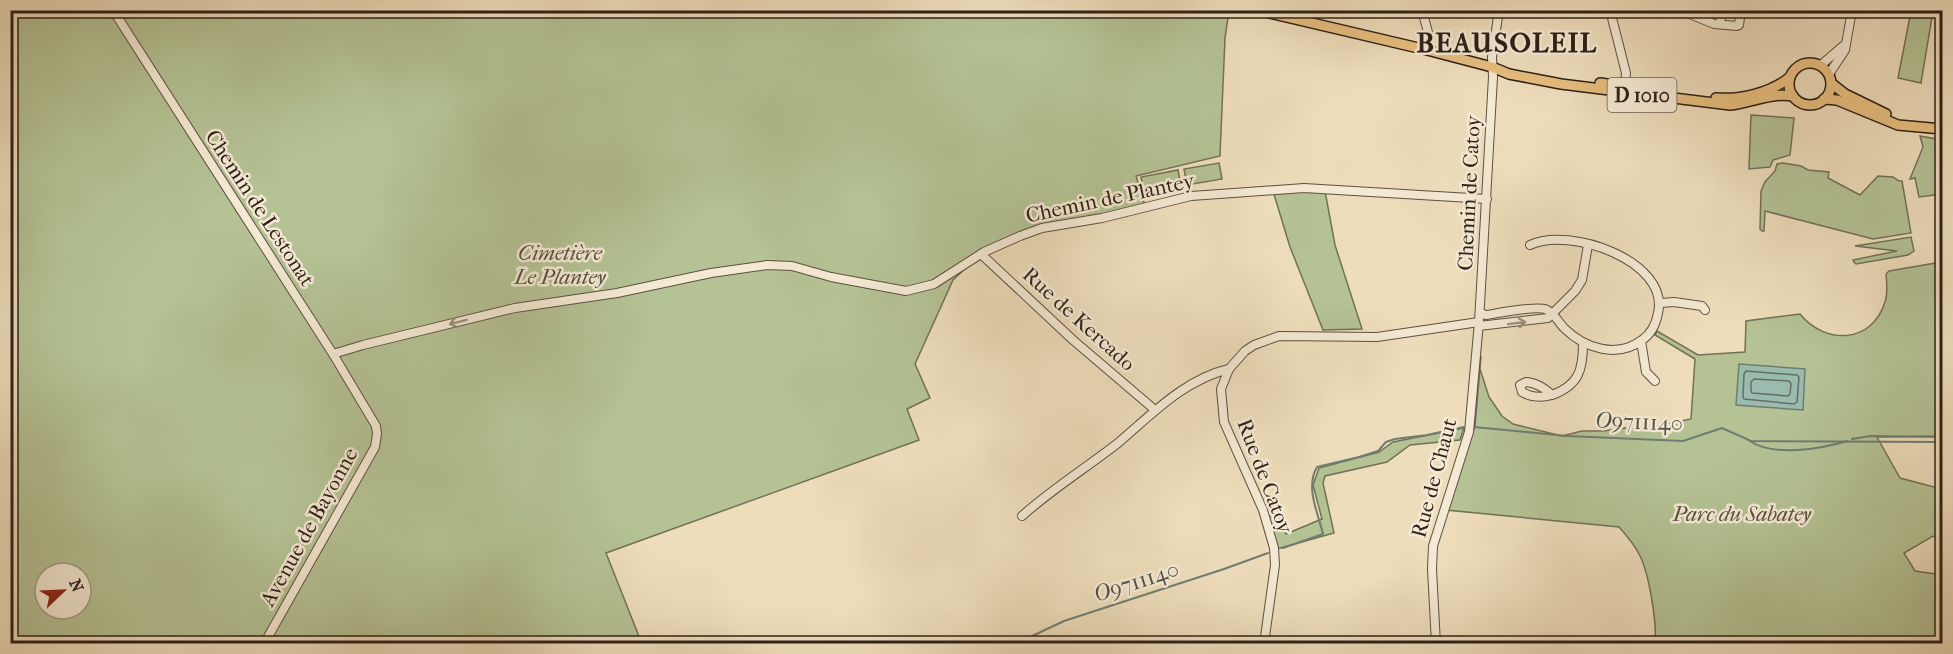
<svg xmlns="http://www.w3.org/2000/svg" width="1953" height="654" font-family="'IM FELL French Canon',serif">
	<rect width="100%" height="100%" fill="#edb"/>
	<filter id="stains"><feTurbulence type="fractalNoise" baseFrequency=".00333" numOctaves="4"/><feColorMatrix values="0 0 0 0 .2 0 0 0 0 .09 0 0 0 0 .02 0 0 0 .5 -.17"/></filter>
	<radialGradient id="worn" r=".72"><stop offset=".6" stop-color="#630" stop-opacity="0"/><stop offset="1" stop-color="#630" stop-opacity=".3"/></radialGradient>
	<g fill="#b4c294" stroke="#717156" stroke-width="1.5" fill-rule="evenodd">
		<path d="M 10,11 L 1229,11 L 1225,38 L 1220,156 L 1136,176 L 1145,206 L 1042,228 L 981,254 L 953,280 L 915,364 L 930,398 L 907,409 L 919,440 L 606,553 L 642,644 L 11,643 ZM 45,573 L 81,573 L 81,609 L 45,609 Z"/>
		<polygon points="1911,11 1933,11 1921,83 1898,78"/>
		<polygon points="1751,115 1794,118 1790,155 1773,160 1770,167 1749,169"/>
		<polygon points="1920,136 1942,140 1942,194 1919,197 1915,178 1910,179 1923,147"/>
		<polygon points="1219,163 1222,179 1187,185 1184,169"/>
		<polygon points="1783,163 1801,166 1808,170 1829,172 1828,178 1860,195 1878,176 1893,177 1899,181 1902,181 1911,233 1873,239 1765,211 1764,231 1762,231 1760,229 1761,191 1765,182 1775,171 1777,164"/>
		<polygon points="1178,170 1181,186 1144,193 1141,177"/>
		<polygon points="1273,191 1325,191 1335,245 1362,329 1323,330 1290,247"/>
		<polygon points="1911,237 1914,251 1908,255 1856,264 1854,262 1853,260 1897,251 1855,246"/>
		<path d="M 1942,262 L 1942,436 L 1877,437 L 1900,478 L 1942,489 L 1942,540 L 1933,536 L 1904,553 L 1915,571 L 1942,575 L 1942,643 L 1655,643 C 1657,623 1649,572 1639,554 C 1634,544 1627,536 1619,527 L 1446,510 L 1475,426 L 1481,356 L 1480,369 L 1489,397 L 1502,416 L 1513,424 L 1562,436 L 1582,431 L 1603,431 L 1625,428 L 1647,428 L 1691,419 L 1695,359 L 1655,335 L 1657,331 L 1698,355 L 1745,352 L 1746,321 L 1800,314 C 1825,345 1872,344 1885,302 C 1888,293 1887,283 1886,274 L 1889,271 Z"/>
		<polygon points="1464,428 1460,440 1410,445 1387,462 1325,476 1323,483 1334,533 1277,549 1268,512 1275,509 1286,534 1322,519 1313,485 1319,468 1379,452 1393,442"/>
	</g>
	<polygon fill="#99bcae" stroke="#6e7e72" stroke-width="1.5" points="1739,364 1805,369 1803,410 1736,405"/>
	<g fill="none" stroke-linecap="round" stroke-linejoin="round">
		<g stroke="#646e64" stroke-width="1.5">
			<polygon points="1746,371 1797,375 1799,377 1797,402 1794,404 1744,399 1743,397 1744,374"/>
			<polygon points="1754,379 1789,381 1791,384 1790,394 1788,396 1752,393 1751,390 1751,382"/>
		</g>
		<g stroke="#6e7e72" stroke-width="2">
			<polyline points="1474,427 1567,436 1683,441 1722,428 1751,441 1942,442"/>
			<polyline points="1852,439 1870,436 1942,437"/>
			<path d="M 1750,441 C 1773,457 1821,449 1847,441"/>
			<path d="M 1283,548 L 1323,534 C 1318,513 1305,487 1317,467 L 1359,457 L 1378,451 L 1386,442 L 1395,439 L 1427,435 L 1464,427"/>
			<polyline points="1015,644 1064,621 1224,569 1268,553"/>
		</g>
		<g stroke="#5e4f42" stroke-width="10">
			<g id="minor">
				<polyline points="113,10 333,354 376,426 377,434 375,447 264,644"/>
				<polyline points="1422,10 1429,36 1427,50"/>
				<polyline points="1610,10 1626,73 1625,86"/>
				<polyline points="1680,10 1714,24 1737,26 1739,25 1741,10"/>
				<polyline points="1720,24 1722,10"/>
				<polyline points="1821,65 1843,46"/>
				<polyline points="1829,74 1845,50 1852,10"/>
				<polyline points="981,254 1073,340 1155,410"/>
				<polyline points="1661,303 1674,302 1702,306 1705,310"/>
				<path d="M 1480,313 L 1486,315 C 1499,313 1534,306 1545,309 C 1554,312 1558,322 1564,328 C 1584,348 1617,359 1642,340 C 1651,334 1656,324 1658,313 C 1670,261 1569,226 1530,245"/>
				<polyline points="1479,326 1548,318 1575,291 1582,280 1588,245"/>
				<polyline points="1641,341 1646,372 1655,381"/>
				<polyline points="333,354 363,345 515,308 617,293 711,273 767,265 792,266 831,277 906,291 934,284 984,252 1020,236 1042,228 1102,218 1191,196 1304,188 1487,199"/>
				<path d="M 1552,395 C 1541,398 1532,398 1522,392 L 1520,385 L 1526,382 C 1537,383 1544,388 1552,395 C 1579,385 1583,370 1583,343"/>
				<path d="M 1022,516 C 1052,489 1086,468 1118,443 C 1151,415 1185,379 1229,369"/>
				<polyline points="1264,644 1275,565 1274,548 1263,510 1224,422 1221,389 1229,369 1245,351 1254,345 1279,336 1377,337 1479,322"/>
				<polyline points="1436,644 1432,569 1433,546 1469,432 1479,322 1493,77 1492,57 1499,10"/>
			</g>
		</g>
		<g stroke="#2e2019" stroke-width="12">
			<g id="major">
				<path d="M 1257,10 L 1427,50 L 1492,67 L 1509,74 L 1561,84 L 1730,105 C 1750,103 1772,92 1793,96"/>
				<circle cx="1810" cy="84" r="21"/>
				<polyline points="1600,83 1664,92"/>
				<polyline points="1831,83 1845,94 1886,114"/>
				<path d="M 1716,98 C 1740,100 1771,93 1790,77"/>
				<polyline points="1824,99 1837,100 1898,125 1942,129"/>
			</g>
		</g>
		<use href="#minor" stroke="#f4e9d3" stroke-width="8"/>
		<use href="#major" stroke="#e7be7e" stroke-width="9"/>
	</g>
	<defs><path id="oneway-shaft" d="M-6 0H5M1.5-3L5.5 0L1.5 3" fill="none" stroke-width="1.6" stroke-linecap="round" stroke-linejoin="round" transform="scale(1.5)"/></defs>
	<g stroke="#9b8f7f">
		<use href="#oneway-shaft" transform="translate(458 322) rotate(166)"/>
		<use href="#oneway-shaft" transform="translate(1517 323) rotate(-7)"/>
	</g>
	<g text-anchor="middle" stroke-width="5" stroke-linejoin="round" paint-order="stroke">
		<rect fill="#f4e9d3" stroke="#695c51" stroke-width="1.5" x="1607.5" y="78" width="69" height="34" rx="4.5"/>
		<g font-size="20" font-weight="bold" fill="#2e2019">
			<text x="1642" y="102">D 1010</text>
		</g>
		<g font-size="21" fill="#2e2019" stroke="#f4e9d3">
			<text transform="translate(1469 193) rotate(-87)" y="7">Chemin de Catoy</text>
			<text transform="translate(1110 198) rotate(-12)" y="7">Chemin de Plantey</text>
			<text transform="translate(260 208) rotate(57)" y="7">Chemin de Lestonat</text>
			<text transform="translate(1079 319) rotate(42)" y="7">Rue de Kercado</text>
			<text transform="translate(1265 476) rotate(69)" y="7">Rue de Catoy</text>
			<text transform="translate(1434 478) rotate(-75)" y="7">Rue de Chaut</text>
			<text transform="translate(309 527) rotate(-61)" y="7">Avenue de Bayonne</text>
		</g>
		<g font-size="21" font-style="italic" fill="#56513e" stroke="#f4e9d3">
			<text x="560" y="260">Cimetière<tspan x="560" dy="24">Le Plantey</tspan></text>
			<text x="1742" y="521">Parc du Sabatey</text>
		</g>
		<g font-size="22" font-style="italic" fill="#4e4f46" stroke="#f4e9d3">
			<text transform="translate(1639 421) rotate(2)" y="8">O9711140</text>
			<text transform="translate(1136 581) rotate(-18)" y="8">O9711140</text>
		</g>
		<g font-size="27" font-weight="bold" letter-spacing="1.5" fill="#2e2019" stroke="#f4e9d3">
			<text x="1507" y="52">BEAUSOLEIL</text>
		</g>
	</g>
	<rect width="1953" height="654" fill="none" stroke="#edb" stroke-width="36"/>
	<rect x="12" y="12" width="1929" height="630" fill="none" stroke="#2e2019" stroke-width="3"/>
	<rect x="18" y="18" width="1917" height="618" fill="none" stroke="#2e2019" stroke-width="1.5"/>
	<g transform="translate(63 591) rotate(67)"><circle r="28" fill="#f4e9d3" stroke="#a59989" stroke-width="1.5"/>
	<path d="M0-4.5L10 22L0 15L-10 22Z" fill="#8f2418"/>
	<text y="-9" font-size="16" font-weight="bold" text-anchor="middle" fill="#2e2019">N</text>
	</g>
	<rect width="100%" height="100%" filter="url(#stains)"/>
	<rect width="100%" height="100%" fill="url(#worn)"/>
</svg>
